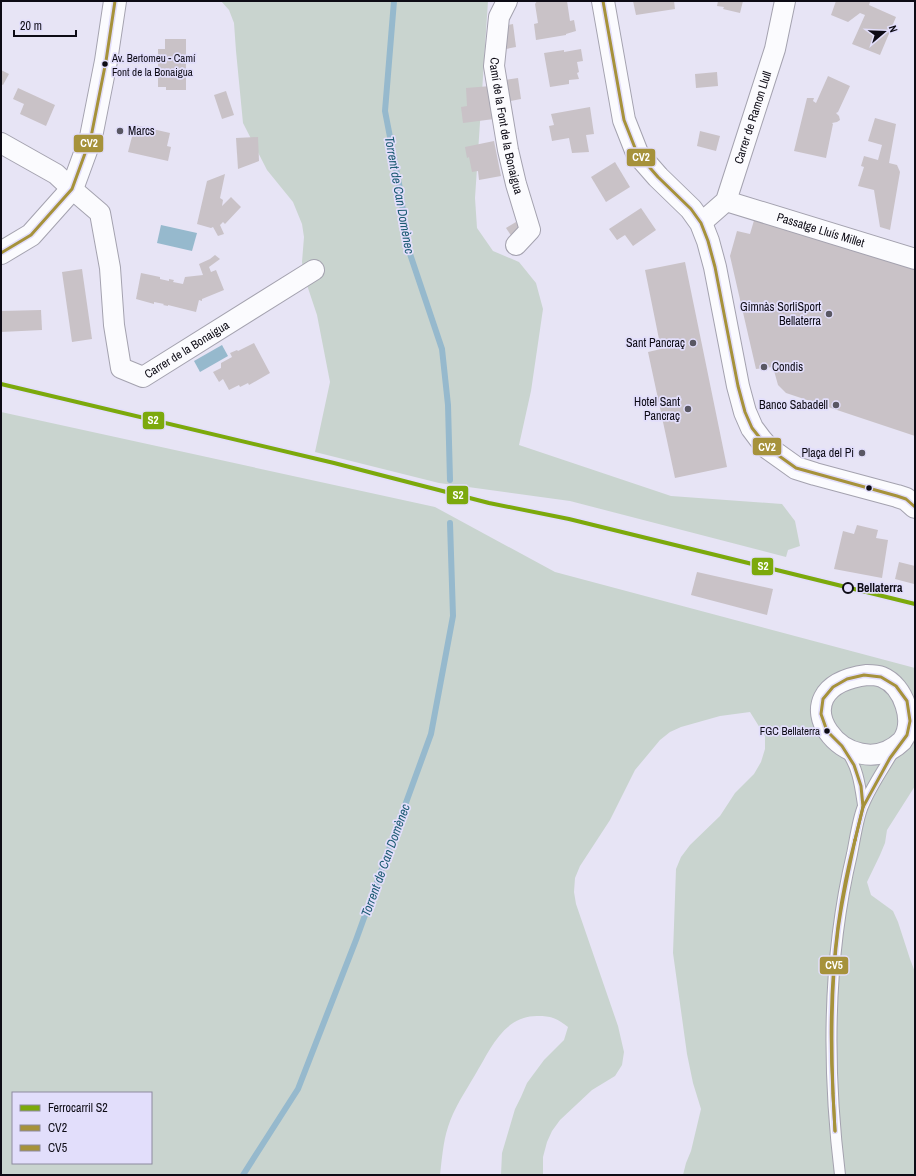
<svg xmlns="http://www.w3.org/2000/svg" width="916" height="1176" font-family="'Archivo Narrow',sans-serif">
	<rect width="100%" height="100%" fill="#e7e4f5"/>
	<g fill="#c9d4cf" fill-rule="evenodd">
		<polygon points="221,1 488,1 475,198 477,228 493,251 519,262 536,283 543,309 531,391 519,445 671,496 782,504 795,521 800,546 788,550 786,557 570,501 439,483 315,452 330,382 317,315 304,276 302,262 304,237 302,224 293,202 267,170 243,123 236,51 234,23 229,10"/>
		<path d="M 1,412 L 435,507 L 555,572 L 915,668 L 915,786 L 887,830 L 885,843 L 880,855 L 867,882 L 871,895 L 893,911 L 898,922 L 910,959 L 915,972 L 915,1175 L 683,1175 L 686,1163 L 691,1151 L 701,1109 L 693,1083 L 687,1054 L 673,953 L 676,869 L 681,857 L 690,845 L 720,816 L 735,793 L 754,774 L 761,762 L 765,749 L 765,736 L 750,712 L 720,716 L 681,727 L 670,732 L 660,740 L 635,770 L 610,820 L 580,866 L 575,878 L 574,892 L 576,904 L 618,1026 L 624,1052 L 622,1065 L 615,1076 L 592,1090 L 560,1120 L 552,1131 L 547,1142 L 543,1157 L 543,1175 L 501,1175 L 502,1153 L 515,1109 L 521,1097 L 527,1083 L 544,1060 L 564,1040 L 568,1027 C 558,1019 552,1016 538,1016 C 504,1015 490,1050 475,1075 C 465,1092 454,1108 448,1127 C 443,1142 442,1159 440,1175 L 1,1175 ZM 13,1093 L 151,1093 L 151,1163 L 13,1163 Z"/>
	</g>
	<g fill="#96b9cd">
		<polygon points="161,225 197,233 192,251 157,243"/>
		<polygon points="222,345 228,356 200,372 194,361"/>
	</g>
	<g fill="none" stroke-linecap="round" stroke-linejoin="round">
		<g stroke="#96b9cd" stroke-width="6">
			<polyline points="394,1 385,111 400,189 408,248 442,349 448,405 450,480"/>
			<polyline points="243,1175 298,1089 356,940 431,734 453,616 450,523"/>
		</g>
	</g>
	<g fill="#c9c2c7">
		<polygon points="537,1 567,1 570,21 574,20 576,31 566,34 566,35 536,40 534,24 538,23 535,4"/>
		<polygon points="633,1 674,1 675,9 636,15"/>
		<polygon points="718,1 743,1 740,13 723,9 724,7 717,6"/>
		<polygon points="836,1 869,1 870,2 869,5 896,17 880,55 852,44 865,15 860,13 848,22 831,15"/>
		<polygon points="513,24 516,47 501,50 504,26"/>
		<polygon points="165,39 186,39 186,90 166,90 166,87 158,87 158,49 165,49"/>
		<polygon points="581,49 583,61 577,62 579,72 577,73 579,79 569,80 569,84 550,87 544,53 564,50 564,52"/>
		<polygon points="1,70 9,74 3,85 1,84"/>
		<polygon points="717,72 718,86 696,88 695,74"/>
		<polygon points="828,76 850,86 838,112 836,113 839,116 840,120 837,122 832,123 833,124 826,158 794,151 807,98 814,98 813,101 816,103"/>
		<polygon points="518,78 521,99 506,102 504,80"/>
		<polygon points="491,86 494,119 463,123 461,107 467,106 466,88"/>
		<polygon points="18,88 55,105 46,126 20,114 24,104 13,99"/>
		<polygon points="226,91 234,115 222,119 214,95"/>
		<polygon points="590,107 594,134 586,135 589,152 572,153 569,138 552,141 549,126 554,125 551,114"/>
		<polygon points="875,118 896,124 889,163 897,165 900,172 890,230 880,227 874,190 858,186 864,167 861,166 864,156 878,160 882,145 868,141"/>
		<polygon points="135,125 170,133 167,146 171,147 168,161 128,152"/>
		<polygon points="700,131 720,136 716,151 697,146"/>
		<polygon points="258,137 259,161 238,169 236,138"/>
		<polygon points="494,141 501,176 479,180 478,171 472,172 469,157 467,158 465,147"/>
		<polygon points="615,162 630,187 606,202 591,177"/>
		<polygon points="225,174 220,198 223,200 222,206 231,197 241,207 225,224 223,222 220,225 224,234 218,236 213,227 211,228 197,224 207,181"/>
		<polygon points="641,208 656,230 633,246 625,235 617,240 609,229"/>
		<polygon points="755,217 915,262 915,436 786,393 778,385 773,367 756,369 730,256 737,231 750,234"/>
		<polygon points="516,222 523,235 514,240 506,228"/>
		<polygon points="215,255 220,259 209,267 211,272 216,270 224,290 202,299 202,301 199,300 196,312 168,305 168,306 163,305 164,304 154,302 154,304 136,299 141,273 160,277 160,279 169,281 169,279 174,280 173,282 183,284 185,277 203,275 199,264 210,259"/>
		<polygon points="685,262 727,467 675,478 648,352 661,349 645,270"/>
		<polygon points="82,269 92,339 72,342 62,272"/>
		<polygon points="41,310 42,330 1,332 1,311"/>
		<polygon points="254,343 270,373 249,385 248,383 240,387 239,385 229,390 223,379 219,382 213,372 221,368 221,363 232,357 230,353 237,350 238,351"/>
		<polygon points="857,525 878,530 876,538 888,540 882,578 834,569 843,531 854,534"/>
		<polygon points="899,562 915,566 914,584 895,579"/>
		<polygon points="697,572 773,589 767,615 691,595"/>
	</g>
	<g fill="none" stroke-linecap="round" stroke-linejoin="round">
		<g stroke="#a4a2af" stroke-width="12">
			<g id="lane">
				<path d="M 846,751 C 858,767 860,785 863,805"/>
				<path d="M 840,1175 C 827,1068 827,959 852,854 C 855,840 858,816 864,804 C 872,785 885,767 895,749"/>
			</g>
		</g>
		<g stroke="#a4a2af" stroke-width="22">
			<g id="street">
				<path id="s1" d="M 507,1 L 499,17 L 494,66 L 508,150 L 516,184 L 530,230 L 516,245"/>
				<path id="s2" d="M 1,143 L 56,174 L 72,189 L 100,213 L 110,268 L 114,325 L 121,368 L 143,377 L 314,270"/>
				<path id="s3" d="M 726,201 L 915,259"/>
				<path id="s4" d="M 701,223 L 726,201 L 775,49 L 785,1"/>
				<path d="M 867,675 C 871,675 877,675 882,677 C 904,686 916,722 902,741 C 850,791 769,688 867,675 Z"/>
			</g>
		</g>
		<g stroke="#a4a2af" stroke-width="24">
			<g id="secondary">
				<polyline points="603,1 624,120 637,153 658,177 691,209 701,223 708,241 715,267 738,386 745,412 752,428 761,440 768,448 796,468 815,474 897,496 906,499 915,507"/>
				<polyline points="1,253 31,235 72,189 91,137 106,61 115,1"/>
			</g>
		</g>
		<use href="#lane" stroke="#fbfbfe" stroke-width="10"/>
		<use href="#street" stroke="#fbfbfe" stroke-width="20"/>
		<use href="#secondary" stroke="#fbfbfe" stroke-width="22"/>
		<g stroke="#e2defb" stroke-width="6">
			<g id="bus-1">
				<polyline points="603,1 624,120 637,153 658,177 691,209 701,223 708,241 715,267 738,386 745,412 752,428 768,448 796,468 897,496 906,499 915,507"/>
				<polyline points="1,253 31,235 72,189 91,137 106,61 115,1"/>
			</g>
		</g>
		<g stroke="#e2defb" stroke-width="6">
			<g id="bus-2">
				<polygon points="864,675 881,677 896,686 907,701 910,721 907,735 890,758 863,807 861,786 854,765 842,746 827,731 821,714 823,699 833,687 847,679"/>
				<polyline points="855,840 863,807"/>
				<polyline points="855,840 863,807"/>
				<path d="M 833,1093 C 828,1009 833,922 855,840"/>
				<path d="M 833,1093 C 831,1039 831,984 838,930 C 842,899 849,870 855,840"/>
				<polyline points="833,1094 835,1131"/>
				<polyline points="833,1094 835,1131"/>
			</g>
		</g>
		<use href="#bus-1" stroke="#a6923b" stroke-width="3"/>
		<use href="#bus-2" stroke="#a6923b" stroke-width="3"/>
		<g stroke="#e2defb" stroke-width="7">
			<polyline id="rail-1" points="1,384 334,463 489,503 569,519 915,604"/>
		</g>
		<use href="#rail-1" stroke="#7ca90c" stroke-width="4"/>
	</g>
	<g fill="#0d0b15" stroke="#e2defb" stroke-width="1.5">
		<circle cx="105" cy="64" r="3.5"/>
		<circle cx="869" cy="488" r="3.5"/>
		<circle cx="827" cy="731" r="3.5"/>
	</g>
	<g fill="#595763" stroke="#e2defb" stroke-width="1.5">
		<circle cx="120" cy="131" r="4"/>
		<circle cx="829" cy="314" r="4"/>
		<circle cx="693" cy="343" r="4"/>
		<circle cx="764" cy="367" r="4"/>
		<circle cx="836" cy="405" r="4"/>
		<circle cx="688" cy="409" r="4"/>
		<circle cx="862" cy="453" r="4"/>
	</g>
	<circle fill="#e2defb" stroke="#0d0b15" stroke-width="2" cx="848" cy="588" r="5"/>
	<g text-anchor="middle" stroke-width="3.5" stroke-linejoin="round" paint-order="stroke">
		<g font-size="11" fill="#0d0b15" stroke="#e2defb" text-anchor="start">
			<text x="112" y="62">Av. Bertomeu - Camí<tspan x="112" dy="14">Font de la Bonaigua</tspan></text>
			<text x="820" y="735" text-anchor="end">FGC Bellaterra</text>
		</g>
		<g font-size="12" fill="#0d0b15" stroke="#e2defb">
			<text dy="4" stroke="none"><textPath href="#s4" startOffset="121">Carrer de Ramon Llull</textPath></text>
			<text dy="4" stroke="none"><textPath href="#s1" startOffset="128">Camí de la Font de la Bonaigua</textPath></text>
			<text dy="4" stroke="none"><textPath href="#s3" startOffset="99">Passatge Lluís Millet</textPath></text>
			<text dy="4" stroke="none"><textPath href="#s2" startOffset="354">Carrer de la Bonaigua</textPath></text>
		</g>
		<g font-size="12" fill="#0d0b15" stroke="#e2defb" text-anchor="end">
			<text x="128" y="135" text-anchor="start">Marcs</text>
			<text x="821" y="311">Gimnàs SorliSport<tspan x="821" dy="14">Bellaterra</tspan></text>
			<text x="685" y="347">Sant Pancraç</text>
			<text x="772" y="371" text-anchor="start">Condis</text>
			<text x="680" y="406">Hotel Sant<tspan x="680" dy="14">Pancraç</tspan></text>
			<text x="828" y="409">Banco Sabadell</text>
			<text x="854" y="457">Plaça del Pi</text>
		</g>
		<g font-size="12" font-weight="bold" fill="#0d0b15" stroke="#e2defb" text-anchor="start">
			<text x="857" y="592">Bellaterra</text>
		</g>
		<g font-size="13" font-style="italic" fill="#1c5b73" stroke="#e2defb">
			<text transform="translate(400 195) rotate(80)" y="5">Torrent de Can Domènec</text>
			<text transform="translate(385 860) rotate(-70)" y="5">Torrent de Can Domènec</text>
		</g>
	</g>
	<g stroke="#e2defb" stroke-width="1.5">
		<rect x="73" y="134" width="31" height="19" rx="4" fill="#a6923b"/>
		<rect x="626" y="148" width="30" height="19" rx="4" fill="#a6923b"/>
		<rect x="142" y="411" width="23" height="19" rx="4" fill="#7ca90c"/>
		<rect x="752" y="437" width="30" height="19" rx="4" fill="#a6923b"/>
		<rect x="446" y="485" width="23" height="20" rx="4" fill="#7ca90c"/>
		<rect x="751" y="557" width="23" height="19" rx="4" fill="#7ca90c"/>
		<rect x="819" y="956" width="30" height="19" rx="4" fill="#a6923b"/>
	</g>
	<g font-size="11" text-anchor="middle" font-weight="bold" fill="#fff">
		<text x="89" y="147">CV2</text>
		<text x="641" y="161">CV2</text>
		<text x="153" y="424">S2</text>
		<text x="767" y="451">CV2</text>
		<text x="458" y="499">S2</text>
		<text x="763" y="570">S2</text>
		<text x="834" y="969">CV5</text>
	</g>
	<rect width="916" height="1176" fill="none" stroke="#0d0b15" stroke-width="4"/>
	<rect x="12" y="1092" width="140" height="72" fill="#e2defb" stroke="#8d8a9f"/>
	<rect x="20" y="1105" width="20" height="6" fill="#7ca90c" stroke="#8d8a9f"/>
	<text x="48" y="1112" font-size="12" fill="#0d0b15">Ferrocarril S2</text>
	<rect x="20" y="1125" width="20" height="6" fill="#a6923b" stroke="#8d8a9f"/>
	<text x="48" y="1132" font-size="12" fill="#0d0b15">CV2</text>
	<rect x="20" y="1145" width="20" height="6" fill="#a6923b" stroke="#8d8a9f"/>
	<text x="48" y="1152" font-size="12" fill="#0d0b15">CV5</text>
	<g transform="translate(884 32) rotate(71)" stroke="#e2defb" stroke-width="3" paint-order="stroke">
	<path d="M0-3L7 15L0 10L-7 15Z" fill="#0d0b15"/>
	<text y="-6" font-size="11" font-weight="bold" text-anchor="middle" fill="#0d0b15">N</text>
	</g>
	<path d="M14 30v6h62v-6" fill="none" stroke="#0d0b15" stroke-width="2"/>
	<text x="20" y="30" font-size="12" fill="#0d0b15" stroke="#e2defb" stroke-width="3" paint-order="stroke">20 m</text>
</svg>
